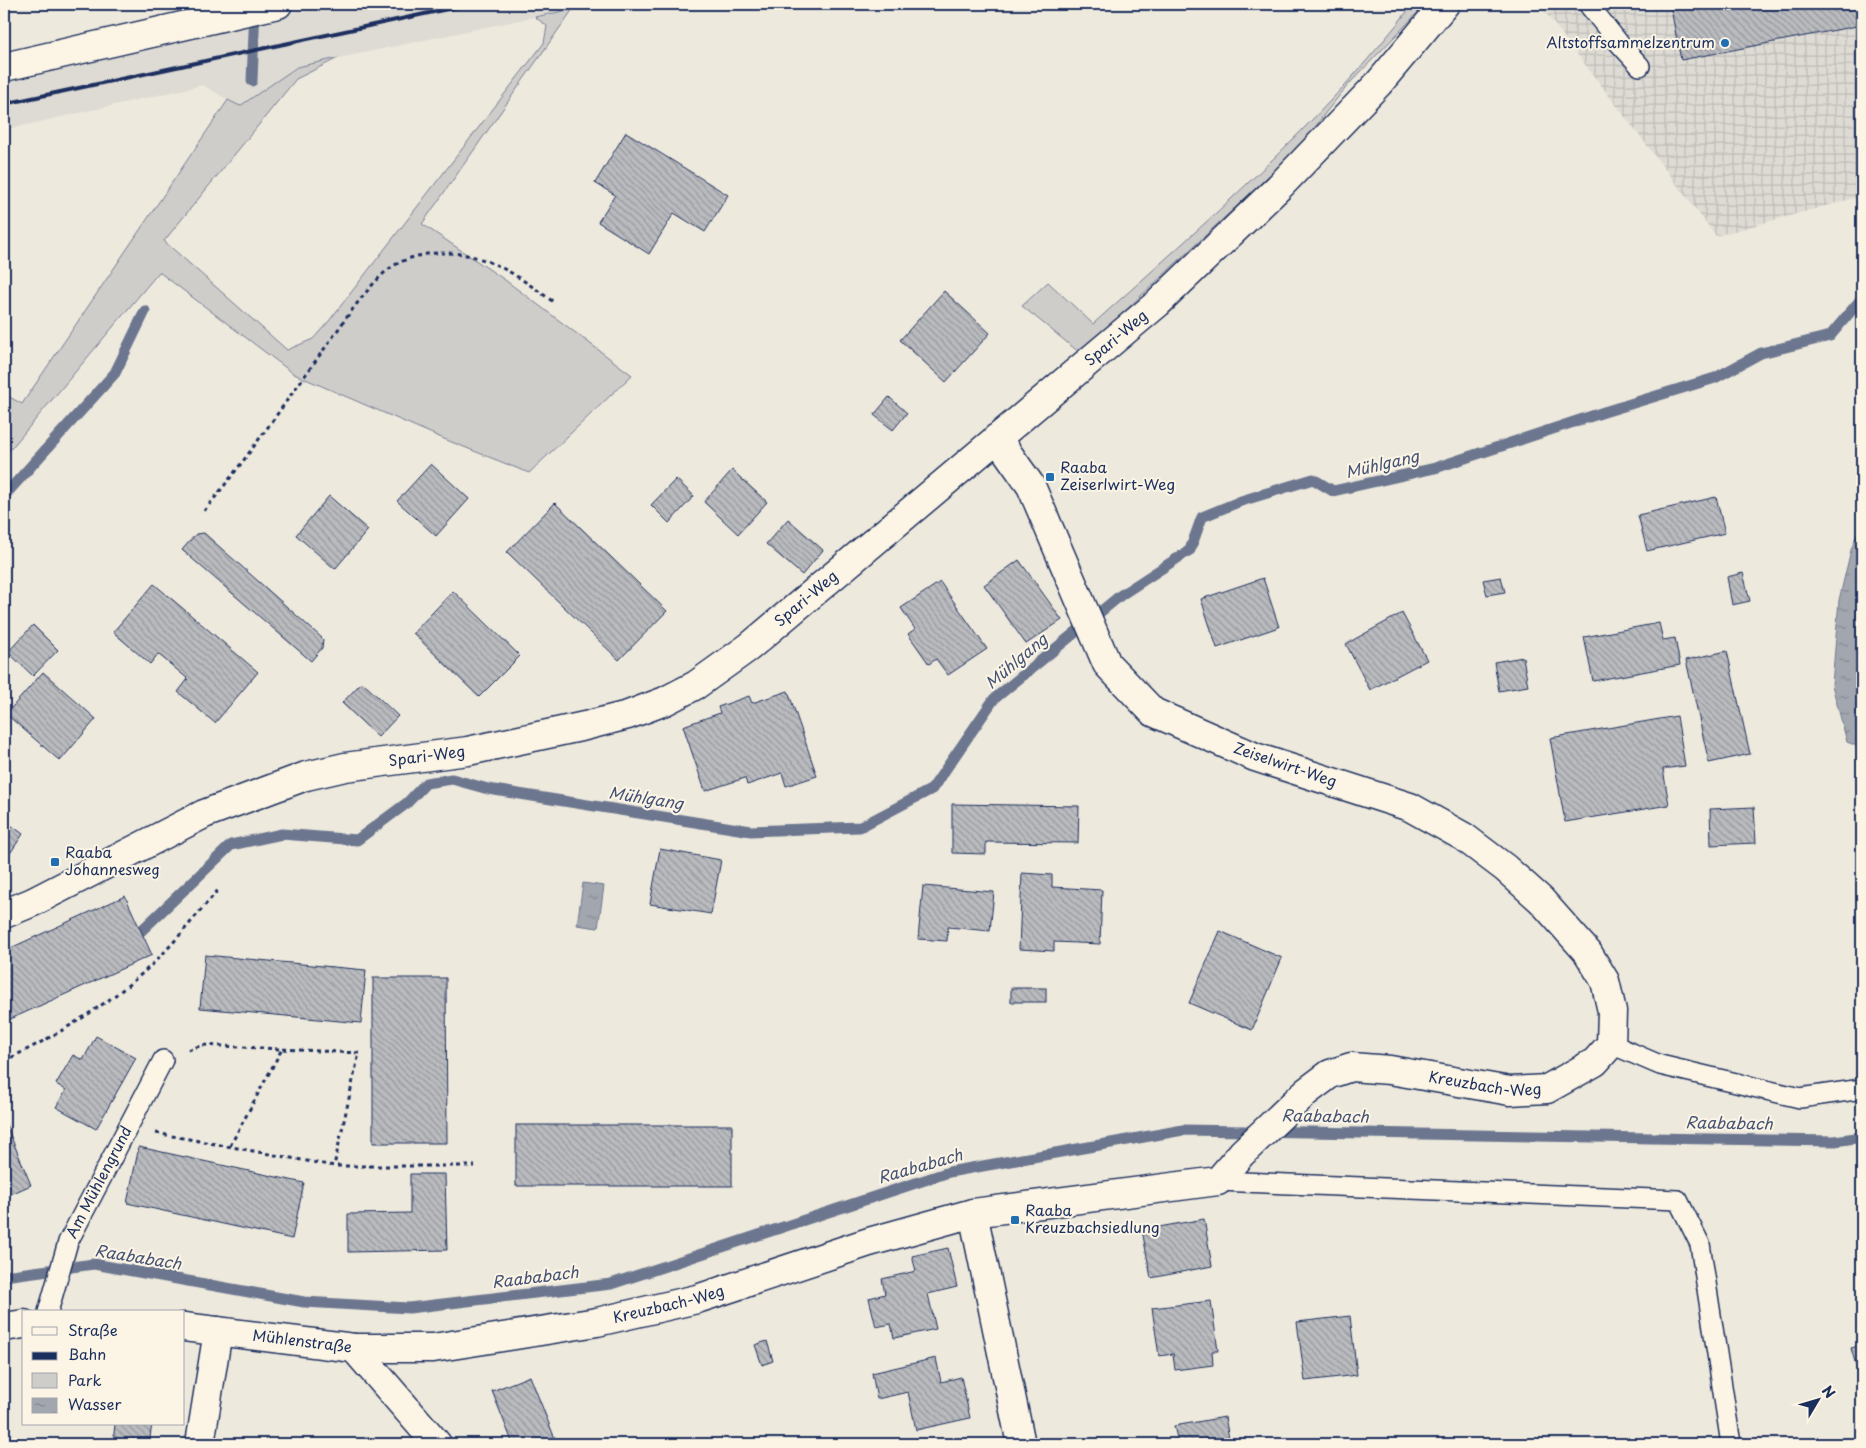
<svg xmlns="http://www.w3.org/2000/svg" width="1866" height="1448" font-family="'Playpen Sans',sans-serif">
	<defs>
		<pattern id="industrial-grid" width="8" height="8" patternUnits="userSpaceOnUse" patternTransform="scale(1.25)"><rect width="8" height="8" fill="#dedbd4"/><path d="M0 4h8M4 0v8" fill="none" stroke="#bebcb8"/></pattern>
		<pattern id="water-ripples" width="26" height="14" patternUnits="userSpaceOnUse" patternTransform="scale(1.25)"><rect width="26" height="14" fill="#a2a7af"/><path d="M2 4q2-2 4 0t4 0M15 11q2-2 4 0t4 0" fill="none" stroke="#838892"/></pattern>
		<pattern id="building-back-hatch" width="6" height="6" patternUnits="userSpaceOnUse" patternTransform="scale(1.25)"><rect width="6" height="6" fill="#babbbe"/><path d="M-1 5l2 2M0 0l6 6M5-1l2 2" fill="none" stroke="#96989e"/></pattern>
	</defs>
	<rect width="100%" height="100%" fill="#eee9dd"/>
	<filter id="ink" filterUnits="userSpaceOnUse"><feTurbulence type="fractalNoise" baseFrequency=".02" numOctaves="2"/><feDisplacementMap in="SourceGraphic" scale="10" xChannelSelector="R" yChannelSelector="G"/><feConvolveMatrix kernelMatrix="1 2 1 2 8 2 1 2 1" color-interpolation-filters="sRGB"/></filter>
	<g filter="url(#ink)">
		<polygon fill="#dedbd4" points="331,4 596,4 297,67 240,107 203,85 4,130 4,74"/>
		<polygon fill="url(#industrial-grid)" points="1539,4 1862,4 1862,196 1716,236"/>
		<g fill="#cfcdca" stroke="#757e94">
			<path d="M 1413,4 L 1426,4 L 1349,84 L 1326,112 L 1303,144 L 1080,353 L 1022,306 L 1048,282 L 1093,324 C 1205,223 1321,124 1413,4 Z"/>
			<polygon points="573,9 422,224 505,280 632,375 529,473 444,439 294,374 159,272 4,457 4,394 22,404 228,100 240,106 297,67 338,58 296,79 164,241 287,350 313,339 329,321 544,43 547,26 535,17"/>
		</g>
		<g fill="url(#water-ripples)" stroke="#6c778f">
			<polygon points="1862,530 1862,748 1847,742 1832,685 1839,600 1851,550 1858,531"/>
			<polygon points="583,883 604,886 598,928 577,925"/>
		</g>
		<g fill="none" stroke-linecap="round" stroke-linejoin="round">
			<g stroke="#6c778f" stroke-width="11">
				<polyline points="252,81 255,8"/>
				<polyline points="4,496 115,373 145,311"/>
				<polyline points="141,931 231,845 282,834 357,840 407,803 426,783 452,779 488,789 751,831 860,827 932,789 994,699 1121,595 1190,550 1202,517 1241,501 1313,479 1333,491 1435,468 1604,412 1715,378 1761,353 1830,336 1862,298"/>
				<polyline points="4,1276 94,1264 304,1302 409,1308 611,1284 949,1172 1183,1130 1835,1141 1862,1137"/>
			</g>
		</g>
		<g fill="url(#building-back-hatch)" stroke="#1b2f5e">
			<polygon points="1670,4 1862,4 1862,25 1681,60"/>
			<polygon points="626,132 728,195 705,232 674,213 649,254 598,222 615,195 595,183"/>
			<polygon points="944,291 990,333 946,382 900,340"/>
			<polygon points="889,397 907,413 893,430 874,415"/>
			<polygon points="431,464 469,499 436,536 397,501"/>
			<polygon points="732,470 767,502 738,534 704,502"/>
			<polygon points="676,479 694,496 669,523 651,505"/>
			<polygon points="329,496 368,530 335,569 296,535"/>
			<polygon points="1716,497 1725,533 1647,551 1638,515"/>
			<polygon points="555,503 667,611 619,660 507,552"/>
			<polygon points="788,519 823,550 802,575 766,544"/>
			<polygon points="204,533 323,639 322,648 311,661 182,550 196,534"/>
			<polygon points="1019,560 1062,620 1026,644 984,585"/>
			<polygon points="1743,573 1750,601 1732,605 1727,577"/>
			<polygon points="1501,577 1505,592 1487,595 1483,580"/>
			<polygon points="1263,578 1279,627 1217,648 1201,599"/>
			<polygon points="940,582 987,649 948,675 936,659 929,664 908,634 915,629 901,608"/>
			<polygon points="154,584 258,672 215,723 178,692 188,679 158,654 150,664 113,632"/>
			<polygon points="453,591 520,656 479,697 413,633"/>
			<polygon points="1402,613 1427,660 1370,690 1346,644"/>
			<polygon points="1659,623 1663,640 1675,638 1680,665 1593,681 1584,637"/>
			<polygon points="33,625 58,650 33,676 8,652"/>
			<polygon points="1727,651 1750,754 1709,763 1686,660"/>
			<polygon points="1523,657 1528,686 1499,691 1494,662"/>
			<polygon points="43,672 96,719 60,761 6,714"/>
			<polygon points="362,682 398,716 378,737 342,703"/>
			<polygon points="788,691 817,776 786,786 782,773 747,785 745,778 705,791 683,726 720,713 718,707 749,696 752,703"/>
			<polygon points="1677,716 1685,766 1663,769 1669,805 1565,822 1550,738"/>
			<polygon points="952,804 1079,806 1078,843 986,842 986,854 952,853"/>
			<polygon points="1754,807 1756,843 1711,845 1710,809"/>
			<polygon points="4,820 23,834 5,861 4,860"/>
			<polygon points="660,849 721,860 711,914 650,904"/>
			<polygon points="1022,873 1052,875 1052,887 1102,890 1100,944 1054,942 1054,951 1019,949"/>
			<polygon points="923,886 994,892 990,931 948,927 947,941 918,939"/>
			<polygon points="125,896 152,955 4,1022 4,951"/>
			<polygon points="1220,931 1282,958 1252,1030 1189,1003"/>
			<polygon points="205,955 366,970 361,1023 200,1008"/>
			<polygon points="373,978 446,978 447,1143 373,1143"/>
			<rect x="1011" y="988" width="35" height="14"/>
			<polygon points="96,1036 136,1058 96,1129 56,1107 66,1090 56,1084 73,1055 83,1060"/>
			<polygon points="4,1120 31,1185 4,1197"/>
			<rect x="516" y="1125" width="216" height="61"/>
			<polygon points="139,1147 304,1183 292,1239 127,1203"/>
			<polygon points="410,1174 445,1174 447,1250 348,1252 348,1214 410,1213"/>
			<polygon points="1204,1219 1212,1266 1151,1278 1142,1230"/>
			<polygon points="948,1248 957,1287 928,1294 936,1329 894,1338 891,1324 876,1327 869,1298 885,1294 882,1279 916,1271 912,1256"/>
			<polygon points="1211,1301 1218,1351 1212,1351 1213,1365 1175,1370 1173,1354 1159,1356 1152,1308"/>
			<polygon points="1350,1316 1357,1375 1305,1381 1297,1322"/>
			<polygon points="767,1341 773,1361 762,1365 755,1345"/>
			<polygon points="1862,1345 1862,1387 1851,1348"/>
			<polygon points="936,1358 941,1382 961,1377 970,1418 916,1430 908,1392 877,1399 872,1373"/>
			<polygon points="530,1376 557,1444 513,1444 492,1391"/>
			<polygon points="1225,1417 1230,1444 1169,1444 1178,1442 1174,1426"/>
			<polygon points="115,1424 152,1424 149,1444 113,1443"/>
		</g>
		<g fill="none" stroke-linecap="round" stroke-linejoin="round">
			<g stroke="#1b2f5e" stroke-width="22">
				<g id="service">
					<polyline points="1588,4 1618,42 1640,66"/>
					<polyline points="1611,1044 1660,1065 1800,1098 1862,1089"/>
					<polyline points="1218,1181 1678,1200 1700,1244 1731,1444"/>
					<path id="s1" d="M 48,1312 L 68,1242 L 163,1060"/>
				</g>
			</g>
			<g stroke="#1b2f5e" stroke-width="31">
				<g id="minor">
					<polyline points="4,67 278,4"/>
					<path id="s2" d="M 4,914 L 33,902 L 204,814 L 306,776 L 345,767 L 468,751 L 585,726 L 628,715 L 665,701 L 696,685 L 749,647 L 1158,303 L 1279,187 L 1379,83 L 1445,4"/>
					<polyline points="973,1213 1021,1444"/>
					<polyline points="4,1327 24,1324"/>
					<path id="s3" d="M 184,1327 L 354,1348 L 433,1348 L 597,1322 L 697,1299 L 869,1242 L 973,1213 L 1218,1181 L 1242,1153 L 1306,1092 L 1330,1074 L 1351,1067 L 1390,1070 L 1510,1091 L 1547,1089 L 1595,1062 L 1611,1044 L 1612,1011 L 1605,981 L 1588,953 L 1541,900 L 1505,868 L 1464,837 L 1410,807 L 1255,757 L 1153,712 L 1107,664 L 1031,486 L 997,438"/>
					<polyline points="354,1348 437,1444"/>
					<polyline points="200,1444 218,1331"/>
				</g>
			</g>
			<g stroke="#1b2f5e" stroke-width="3" stroke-dasharray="4 4" stroke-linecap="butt">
				<path d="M 204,511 C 246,460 283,405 322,352 C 341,326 360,296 383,274 C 398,259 425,252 446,253 C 489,253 522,279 555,303"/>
				<polyline points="188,1050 202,1045 359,1053 334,1166"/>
				<path d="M 4,1061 C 54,1037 103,1008 145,971 C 172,947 195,916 219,889"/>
				<polyline points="156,1133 334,1166 475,1166"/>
				<polyline points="230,1146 282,1049"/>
			</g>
			<use href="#service" stroke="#fcf5e5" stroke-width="19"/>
			<use href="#minor" stroke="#fcf5e5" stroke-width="28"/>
			<polyline stroke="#1b2f5e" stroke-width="4" points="4,104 471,4"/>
		</g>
	</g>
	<g fill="#1f6fb2" stroke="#fcf5e5" stroke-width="2">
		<circle cx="1725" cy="43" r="5"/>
		<rect x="1045" y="472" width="10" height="10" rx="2.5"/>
		<rect x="50" y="857" width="10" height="10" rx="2.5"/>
		<rect x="1010" y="1215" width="10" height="10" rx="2.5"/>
	</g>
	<g text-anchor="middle" stroke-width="4" stroke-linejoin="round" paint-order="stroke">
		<g font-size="15" fill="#1b2f5e" stroke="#fcf5e5" text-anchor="start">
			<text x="1715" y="48" text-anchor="end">Altstoffsammelzentrum</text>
			<text x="1060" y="473">Raaba<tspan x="1060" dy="17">Zeiserlwirt-Weg</tspan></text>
			<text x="65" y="858">Raaba<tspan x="65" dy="17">Johannesweg</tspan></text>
			<text x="1025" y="1216">Raaba<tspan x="1025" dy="17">Kreuzbachsiedlung</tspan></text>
		</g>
		<g font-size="15" fill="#1b2f5e" stroke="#fcf5e5">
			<text dy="5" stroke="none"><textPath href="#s2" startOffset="1280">Spari-Weg</textPath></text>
			<text dy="5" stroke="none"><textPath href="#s2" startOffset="875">Spari-Weg</textPath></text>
			<text dy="5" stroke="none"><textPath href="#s2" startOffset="455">Spari-Weg</textPath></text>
			<text transform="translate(1285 765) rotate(19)" y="5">Zeiselwirt-Weg</text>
			<text dy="5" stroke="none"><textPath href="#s3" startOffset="1368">Kreuzbach-Weg</textPath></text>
			<text dy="5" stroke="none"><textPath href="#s1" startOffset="140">Am Mühlengrund</textPath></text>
			<text dy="5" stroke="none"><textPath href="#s3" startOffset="490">Kreuzbach-Weg</textPath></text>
			<text dy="5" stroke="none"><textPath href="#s3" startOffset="119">Mühlenstraße</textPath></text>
		</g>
		<g font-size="16" font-style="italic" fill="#445376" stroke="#fcf5e5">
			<text transform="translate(1382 464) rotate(-13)" y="6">Mühlgang</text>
			<text transform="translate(1016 661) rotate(-40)" y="6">Mühlgang</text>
			<text transform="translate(646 798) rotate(9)" y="6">Mühlgang</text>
			<text transform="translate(1325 1116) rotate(1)" y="6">Raababach</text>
			<text transform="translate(1729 1123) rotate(1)" y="6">Raababach</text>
			<text transform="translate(920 1166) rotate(-16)" y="6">Raababach</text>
			<text transform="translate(138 1257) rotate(9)" y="6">Raababach</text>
			<text transform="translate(535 1277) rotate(-7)" y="6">Raababach</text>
		</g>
	</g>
	<rect width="1866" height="1448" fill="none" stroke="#fcf5e5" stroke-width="20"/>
	<rect x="10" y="10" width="1846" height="1428" fill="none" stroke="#1b2f5e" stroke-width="2" filter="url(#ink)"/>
	<rect x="22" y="1310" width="162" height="115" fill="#fcf5e5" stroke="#a2a6af"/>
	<rect x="32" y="1327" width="25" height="8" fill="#fcf5e5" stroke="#a2a6af"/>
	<text x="68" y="1336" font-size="15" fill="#1b2f5e">Straße</text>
	<rect x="32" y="1352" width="25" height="8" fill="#1b2f5e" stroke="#a2a6af"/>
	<text x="68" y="1360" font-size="15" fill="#1b2f5e">Bahn</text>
	<rect x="32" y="1373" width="25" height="15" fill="#cfcdca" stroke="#a2a6af"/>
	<text x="68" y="1386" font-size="15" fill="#1b2f5e">Park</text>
	<rect x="32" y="1398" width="25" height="15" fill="url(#water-ripples)" stroke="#a2a6af"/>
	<text x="68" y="1410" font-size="15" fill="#1b2f5e">Wasser</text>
	<g transform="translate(1818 1400) rotate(52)" stroke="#fcf5e5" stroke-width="4" paint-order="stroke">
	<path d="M0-4L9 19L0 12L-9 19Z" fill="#1b2f5e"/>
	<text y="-8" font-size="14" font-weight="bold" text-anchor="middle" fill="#1b2f5e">N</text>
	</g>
</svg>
